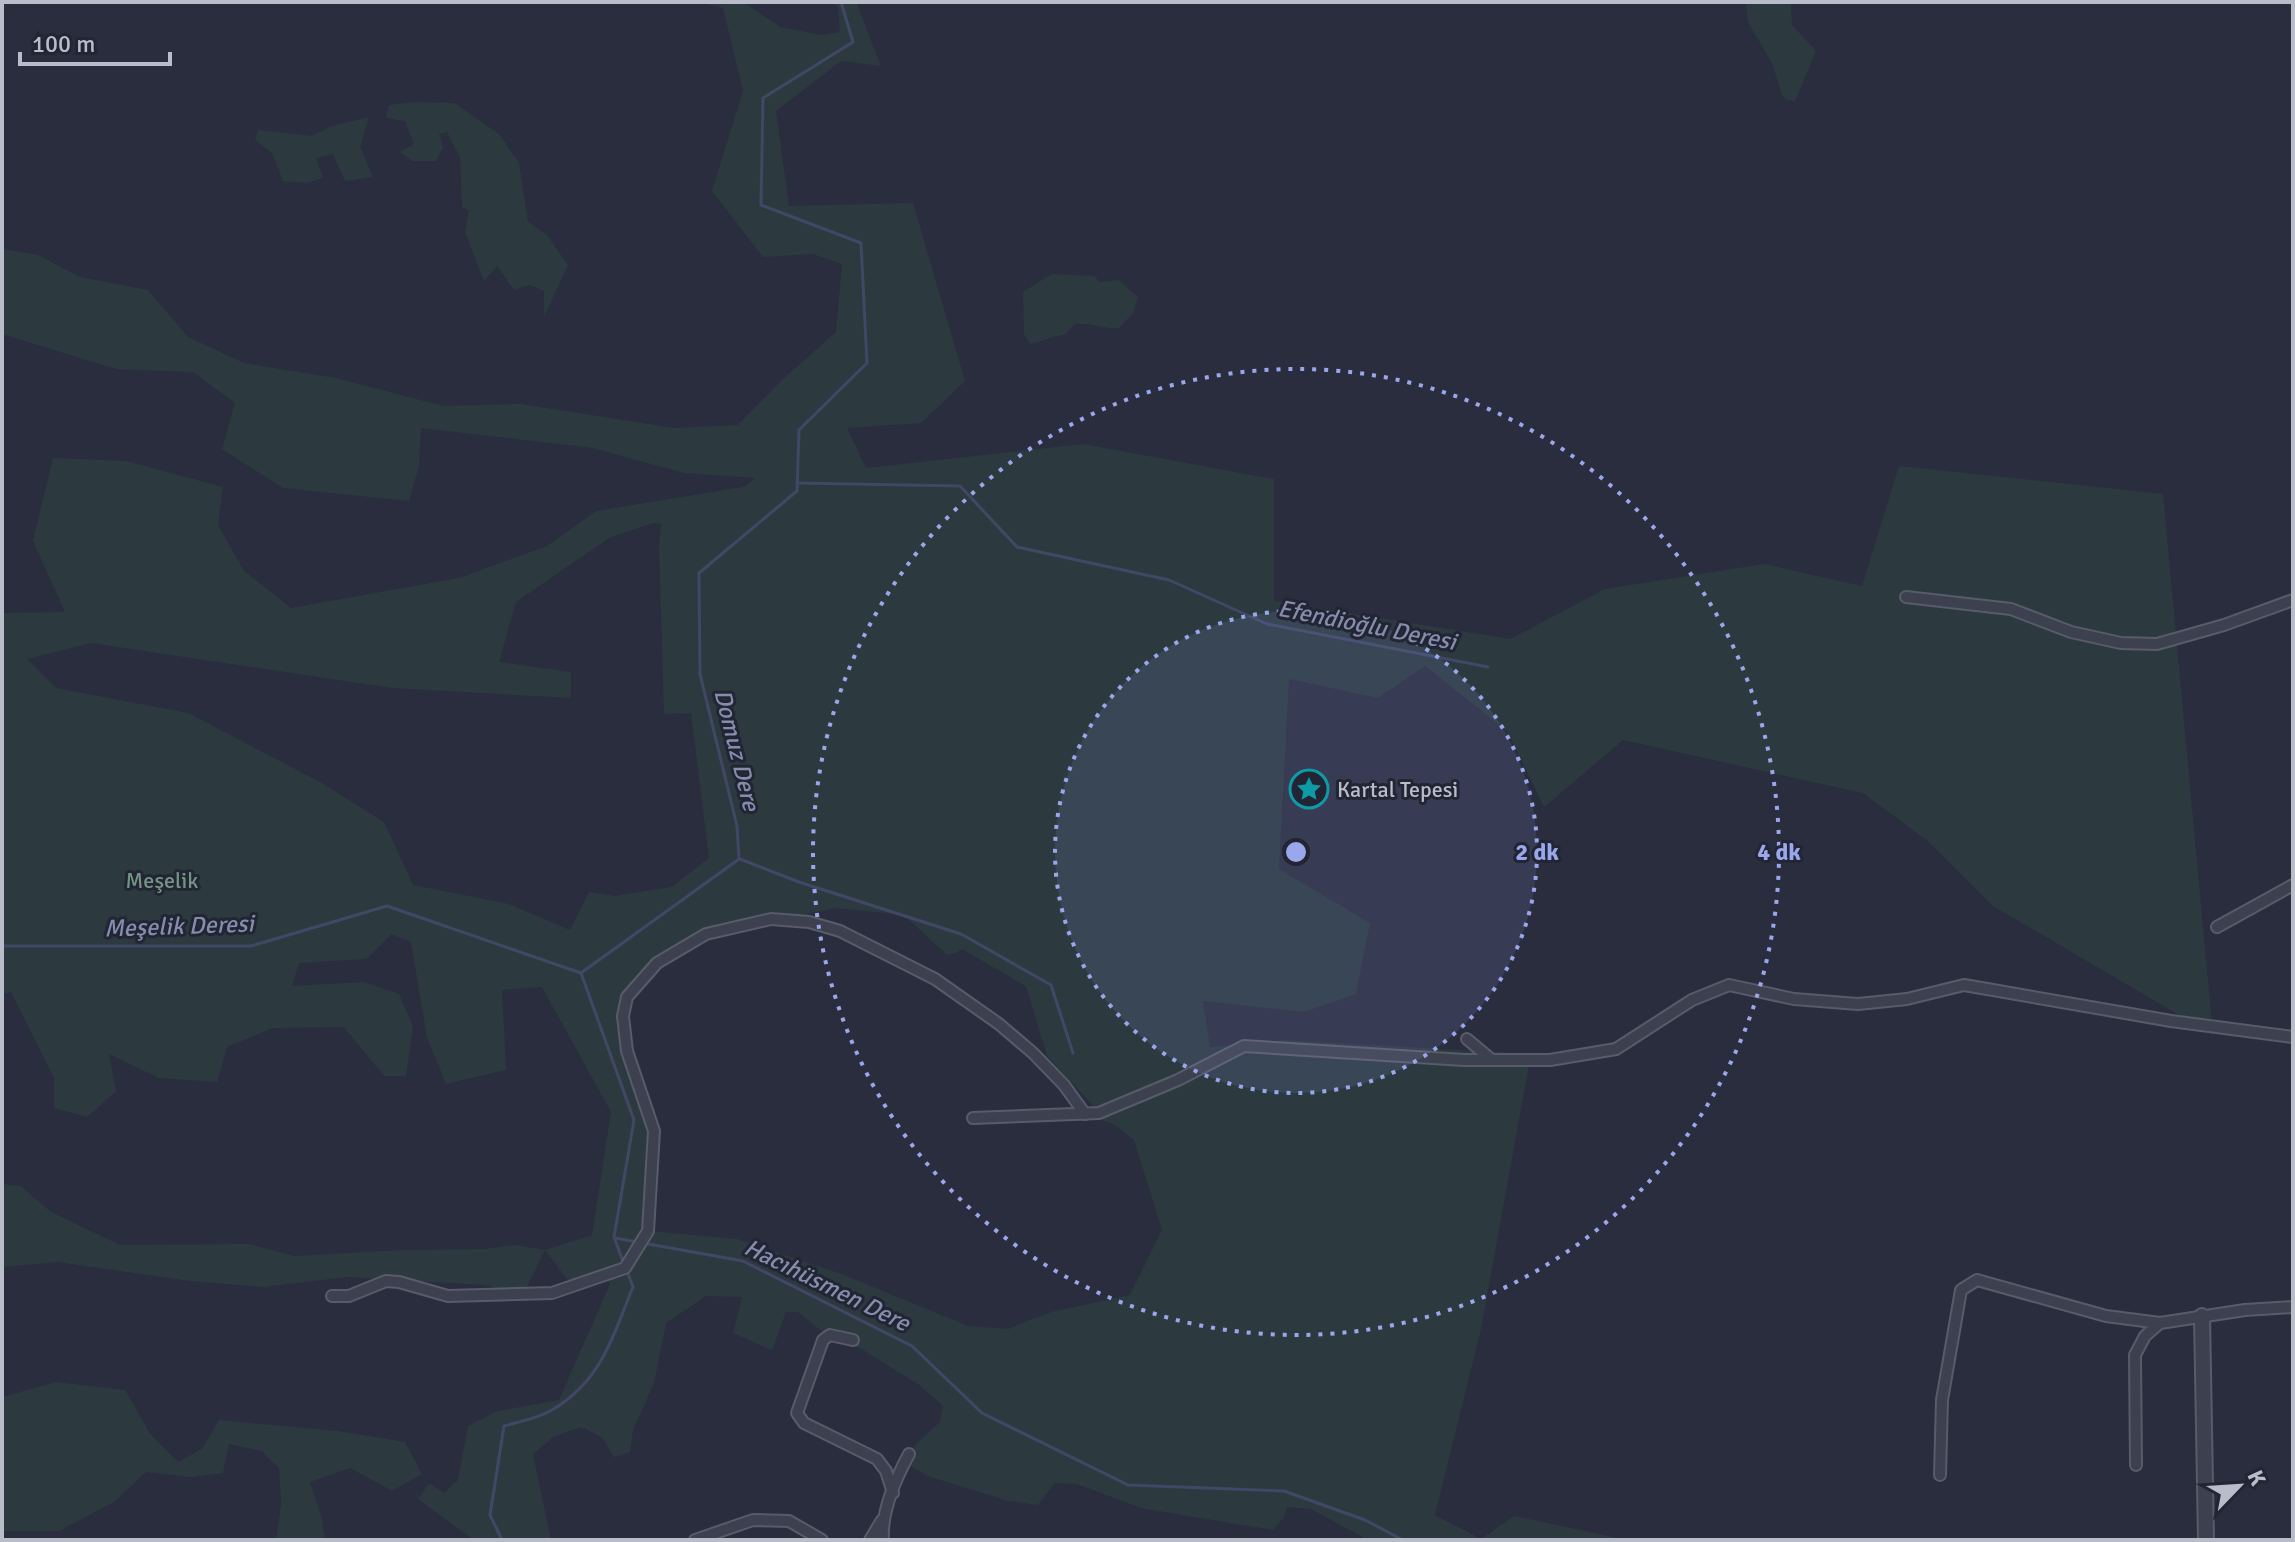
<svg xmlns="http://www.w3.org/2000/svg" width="2295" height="1542" font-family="Signika,sans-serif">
	<rect width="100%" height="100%" fill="#292d3e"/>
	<g fill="#2c3a40" fill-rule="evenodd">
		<path d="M 699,2 L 743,2 L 780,27 L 821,35 L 840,32 L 838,7 L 833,2 L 856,2 L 881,66 L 841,61 L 776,111 L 789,206 L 913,203 L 965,381 L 921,423 L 847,428 L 866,468 L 1083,444 L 1274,479 L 1274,601 L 1510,639 L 1605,589 L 1764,564 L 1862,586 L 1899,466 L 2163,494 L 2213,1035 L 1993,906 L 1929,842 L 1863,793 L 1623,740 L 1544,807 L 1508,732 L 1425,666 L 1378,698 L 1289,679 L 1279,869 L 1370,923 L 1356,994 L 1304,1012 L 1203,1001 L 1210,1047 L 1283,1040 L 1531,1054 L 1481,1329 L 1435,1515 L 1481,1539 L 1514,1516 L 1628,1540 L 1368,1540 L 1311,1509 L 1287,1507 L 1284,1517 L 1273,1530 L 1141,1508 L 1077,1484 L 1055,1483 L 1038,1505 L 1008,1501 L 928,1476 L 909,1465 L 915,1445 L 940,1422 L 943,1406 L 921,1386 L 860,1348 L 829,1337 L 798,1312 L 786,1312 L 772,1350 L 733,1333 L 742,1297 L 706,1296 L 666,1323 L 654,1383 L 633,1430 L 630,1452 L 614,1457 L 602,1437 L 581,1427 L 553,1437 L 533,1454 L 551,1540 L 474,1540 L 418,1499 L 429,1483 L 444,1493 L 458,1480 L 468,1426 L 498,1411 L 559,1400 L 610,1284 L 605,1275 L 572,1286 L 545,1250 L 522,1297 L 487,1285 L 347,1277 L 264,1287 L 190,1281 L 58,1262 L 2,1267 L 2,1184 L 21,1186 L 51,1212 L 120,1245 L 249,1244 L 294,1256 L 403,1250 L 485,1249 L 514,1245 L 545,1250 L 592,1235 L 611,1112 L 542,987 L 502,990 L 506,1070 L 446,1084 L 427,1037 L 411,942 L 391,934 L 366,959 L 299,963 L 292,986 L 364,982 L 399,994 L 413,1027 L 406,1076 L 384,1076 L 344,1027 L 273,1028 L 227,1047 L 217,1082 L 159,1078 L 109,1054 L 116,1091 L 87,1117 L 54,1108 L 54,1078 L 11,992 L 2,994 L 2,613 L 65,612 L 33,541 L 53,458 L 126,461 L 223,487 L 218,525 L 244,571 L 291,608 L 459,578 L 547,546 L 596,511 L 743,487 L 756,478 L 684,473 L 593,448 L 421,428 L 419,466 L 409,501 L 283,488 L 222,449 L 235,403 L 193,372 L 116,369 L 2,334 L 2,249 L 38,255 L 80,277 L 148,290 L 188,337 L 244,363 L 336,378 L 443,406 L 521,404 L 674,428 L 738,425 L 782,380 L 836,332 L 842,264 L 813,254 L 763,257 L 712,191 L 743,91 L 723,8 ZM 653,523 L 661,524 L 659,545 L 664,714 L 691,713 L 709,858 L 672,887 L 614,896 L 589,892 L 570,930 L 509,904 L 413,885 L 384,822 L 320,782 L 188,713 L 56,688 L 27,659 L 91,643 L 392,688 L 571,698 L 571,672 L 499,662 L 516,602 L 609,538 ZM 836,908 L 904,915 L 947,955 L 956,953 L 962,949 L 1026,986 L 1047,1056 L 1091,1103 L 1102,1120 L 1113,1124 L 1134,1140 L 1162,1230 L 1130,1295 L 1051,1312 L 1008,1329 L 968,1326 L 844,1275 L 737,1239 L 649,1231 L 654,1131 L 627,1051 L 627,997 L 657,963 L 706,934 Z"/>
		<polygon points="1746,2 1796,2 1791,4 1792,25 1816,51 1795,101 1787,100 1782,95 1772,63 1748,22"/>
		<polygon points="414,102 454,103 499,134 519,163 528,222 547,235 568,265 544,317 544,291 530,285 514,290 497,266 484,281 465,232 469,211 462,207 460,157 447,132 439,134 443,147 436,161 412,161 400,152 414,144 405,121 386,118 389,105"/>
		<polygon points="369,117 360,147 373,177 345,181 333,154 316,158 323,178 307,183 283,181 272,153 255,140 258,130 312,136 332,126"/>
		<path d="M 1052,274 L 1094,276 L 1100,282 L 1119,280 L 1138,297 L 1133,313 L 1119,328 C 1103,329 1090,322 1075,324 L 1065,335 C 1052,335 1043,342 1030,344 L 1024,334 L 1023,292 Z"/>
		<polygon points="55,1382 125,1390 151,1435 178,1462 202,1449 219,1420 338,1431 405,1442 422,1474 392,1491 350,1468 310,1482 322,1519 325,1540 276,1540 281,1505 279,1468 262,1451 229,1444 223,1473 191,1477 146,1472 114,1502 59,1531 2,1531 2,1397"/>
	</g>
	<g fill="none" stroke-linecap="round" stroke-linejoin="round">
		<g stroke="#414765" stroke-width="3">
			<polyline points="797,483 960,486 1017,547 1169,580 1267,624 1488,667"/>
			<polyline points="740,859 799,882 961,934 1051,985 1073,1053"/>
			<polyline points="2,946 251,946 387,906 581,973"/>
			<polyline points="615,1238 743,1261 912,1346 982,1413 1128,1485 1284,1491 1365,1520 1403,1540"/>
			<polyline points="624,1264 614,1237 634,1120 581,973 739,859 737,826 700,674 699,573 797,491 799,430 867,363 861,243 761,205 763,98 853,42 841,2"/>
			<path d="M 502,1540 L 490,1515 L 504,1426 C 519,1422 538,1418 552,1410 C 602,1380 612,1338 633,1287 L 627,1271"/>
			<polyline points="1514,1540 1522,1540"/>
		</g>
		<g stroke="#585b69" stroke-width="14">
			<g id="minor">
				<polyline points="1906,597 2011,609 2071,632 2121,643 2157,644 2224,625 2293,600"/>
				<polyline points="2217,927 2293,885"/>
				<polyline points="1467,1039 1492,1060"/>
				<polyline points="973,1118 1099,1113 1178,1080 1244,1046 1464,1060 1550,1060 1616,1049 1692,1000 1729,985 1794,999 1858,1004 1907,999 1964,985 2171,1021 2293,1037"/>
				<polyline points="332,1296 349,1296 386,1281 399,1282 448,1296 552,1293 625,1268 648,1231 654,1131 627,1051 623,1016 627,997 657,963 706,934 771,919 809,922 840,931 935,979 999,1024 1033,1053 1064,1085 1085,1114"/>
				<polyline points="853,1340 830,1335 823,1340 797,1413 804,1423 877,1459 886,1471 893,1493"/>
				<polyline points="2136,1465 2135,1355 2145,1336 2160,1323 2245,1310 2293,1307"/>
				<polyline points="1940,1475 1942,1400 1961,1290 1977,1280 2106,1316 2160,1323"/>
				<polyline points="695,1540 753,1520 789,1521 822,1540"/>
				<polyline points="870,1540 882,1520"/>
				<path d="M 883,1540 C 881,1512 896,1478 909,1454"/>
			</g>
		</g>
		<g stroke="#585b69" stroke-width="18">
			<polyline id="tertiary" points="2202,1316 2206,1540"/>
		</g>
		<use href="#minor" stroke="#3d404e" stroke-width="10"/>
		<use href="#tertiary" stroke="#3d404e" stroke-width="14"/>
	</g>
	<circle cx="1296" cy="852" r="241" fill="#9ba7ec" fill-opacity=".12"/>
	<g fill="none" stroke="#9ba7ec" stroke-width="4" stroke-dasharray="4 8">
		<circle cx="1296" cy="852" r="241"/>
		<circle cx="1296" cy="852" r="483"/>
	</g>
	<defs>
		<g id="sight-ring" transform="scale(2)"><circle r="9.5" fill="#222533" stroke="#0f9aa8" stroke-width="1.5"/><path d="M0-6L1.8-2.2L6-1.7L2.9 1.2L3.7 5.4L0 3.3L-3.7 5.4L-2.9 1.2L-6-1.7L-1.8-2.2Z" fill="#0f9aa8"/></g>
	</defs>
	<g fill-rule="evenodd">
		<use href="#sight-ring" x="1309" y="789"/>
	</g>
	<g text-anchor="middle" stroke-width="6" stroke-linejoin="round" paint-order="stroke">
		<g font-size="22" fill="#b9bcc9" stroke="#222533" text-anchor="start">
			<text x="1337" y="797">Kartal Tepesi</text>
		</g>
		<g font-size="22" fill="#739684" stroke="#222533">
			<text x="162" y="888">Meşelik</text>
		</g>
		<g font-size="24" font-style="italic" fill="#858cac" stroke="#222533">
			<text transform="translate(1367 625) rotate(11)" y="8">Efendioğlu Deresi</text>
			<text transform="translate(737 750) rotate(76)" y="8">Domuz Dere</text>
			<text transform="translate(179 926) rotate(-2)" y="8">Meşelik Deresi</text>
			<text transform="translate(827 1285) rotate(26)" y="8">Hacıhüsmen Dere</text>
		</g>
	</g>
	<circle cx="1296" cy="852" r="12" fill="#9ba7ec" stroke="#222533" stroke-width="4"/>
	<g font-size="24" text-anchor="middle" font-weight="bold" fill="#9ba7ec" stroke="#222533" stroke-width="6" stroke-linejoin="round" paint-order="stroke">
		<text x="1537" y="860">2 dk</text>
		<text x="1779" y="860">4 dk</text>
	</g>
	<rect width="2295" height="1542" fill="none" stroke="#b9bcc9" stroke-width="8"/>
	<g transform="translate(2239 1486) rotate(65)" stroke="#222533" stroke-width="6" paint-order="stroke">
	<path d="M0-6L14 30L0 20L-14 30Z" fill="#b9bcc9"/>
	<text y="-12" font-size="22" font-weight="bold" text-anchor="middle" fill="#b9bcc9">K</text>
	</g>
	<path d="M20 52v12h150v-12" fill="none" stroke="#b9bcc9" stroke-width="4"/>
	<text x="32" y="52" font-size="24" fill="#b9bcc9" stroke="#222533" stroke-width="6" paint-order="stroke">100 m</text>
</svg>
